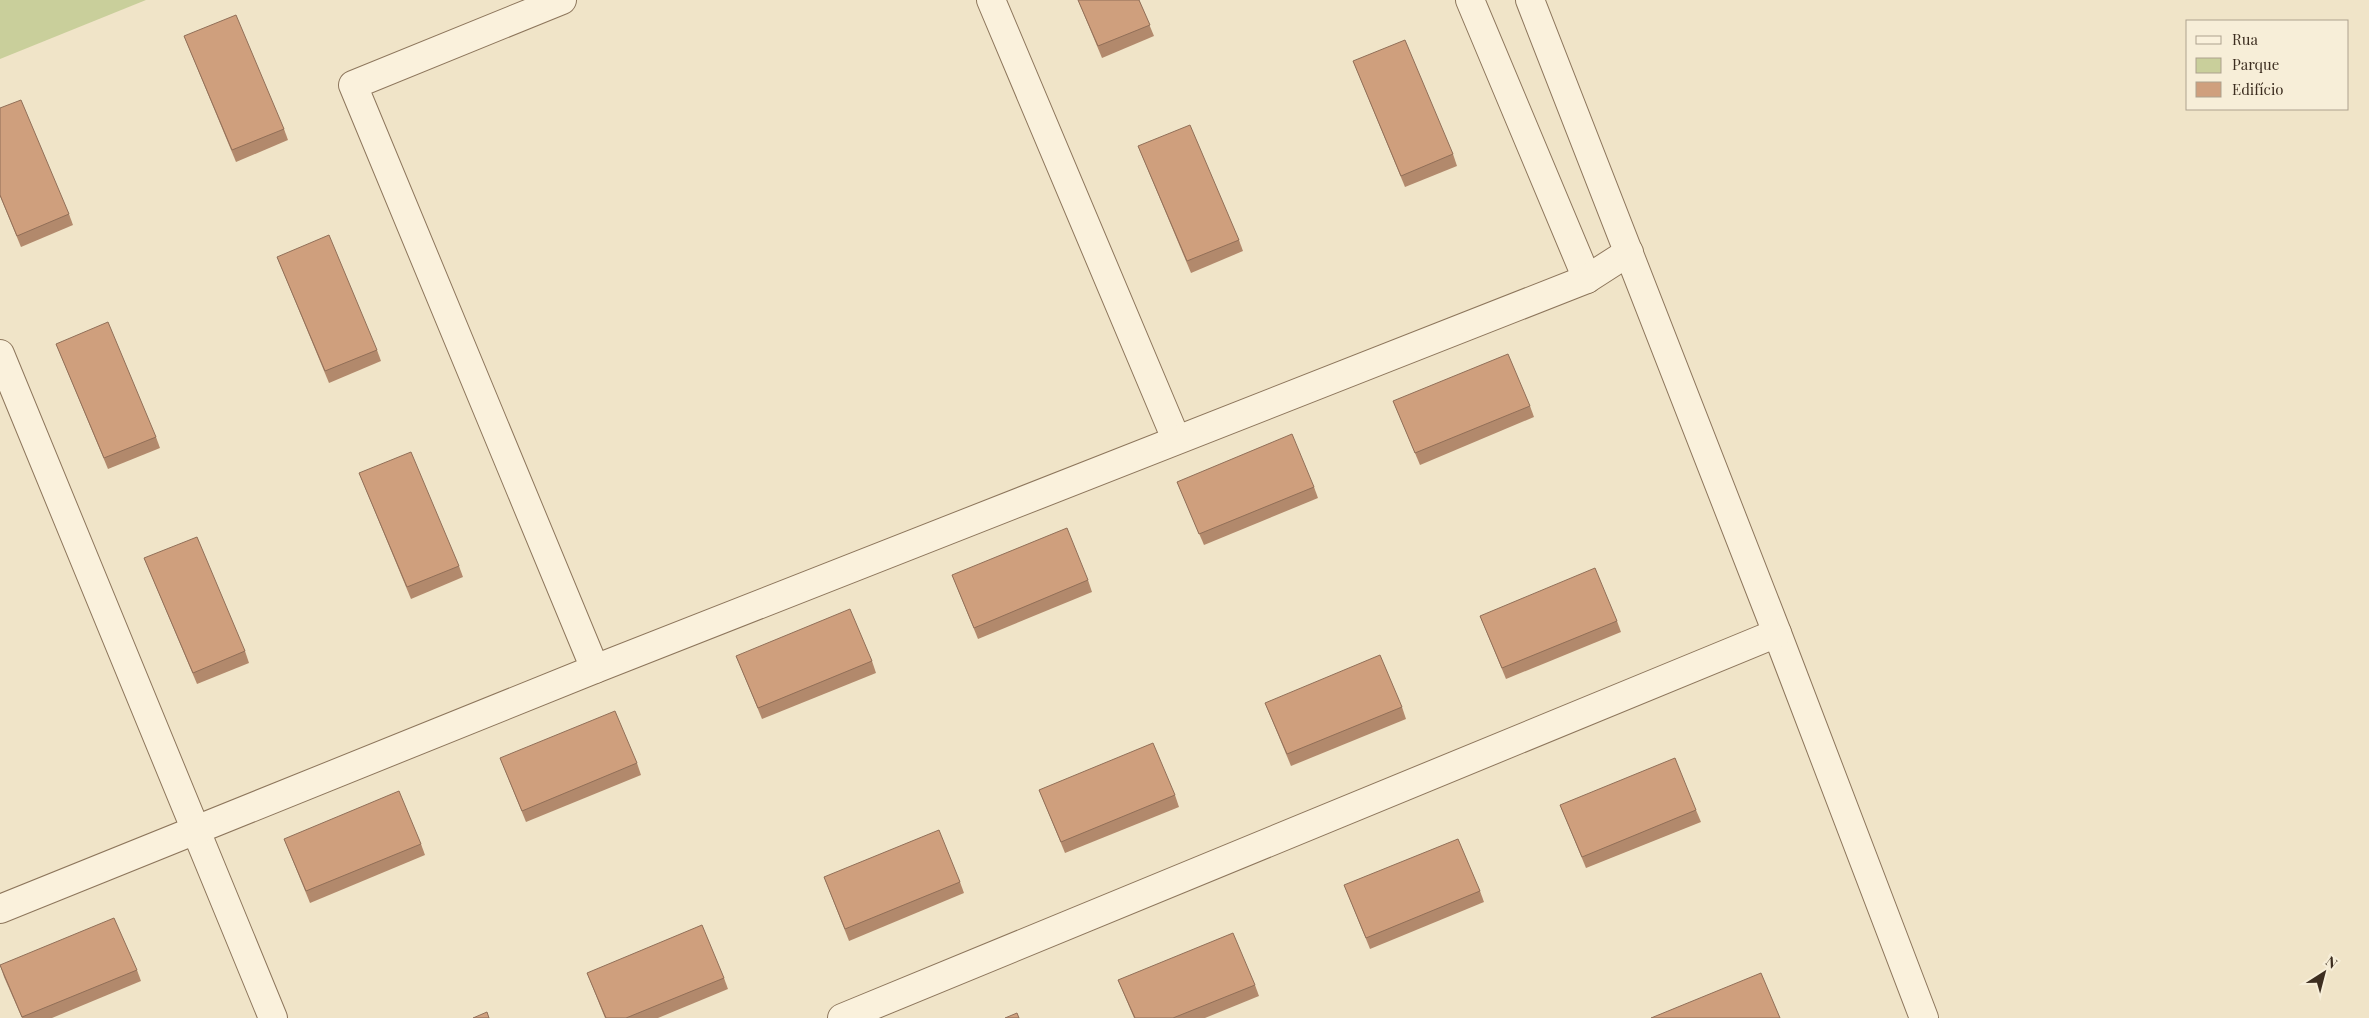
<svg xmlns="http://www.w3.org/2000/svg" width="2369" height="1018" font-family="'Playfair Display',serif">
	<rect width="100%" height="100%" fill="#f0e4c8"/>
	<polygon fill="#c9cf9b" points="0,0 146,0 0,59"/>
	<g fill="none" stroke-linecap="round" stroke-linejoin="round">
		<g stroke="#8d765c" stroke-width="30">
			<g id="street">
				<polyline points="562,0 353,85 595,669"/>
				<polyline points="991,0 1176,439"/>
				<polyline points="1470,0 1587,279"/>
				<polyline points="1530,0 1777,633 1924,1018"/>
				<polyline points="0,354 273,1018"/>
				<polyline points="0,909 595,669 1587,279 1629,252"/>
				<polyline points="842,1018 1777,633"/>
			</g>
		</g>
		<use href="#street" stroke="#faf1dc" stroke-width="28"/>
	</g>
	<g fill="#b2896c">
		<polygon points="1078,0 1139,0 1154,36 1102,58"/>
		<polygon points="184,36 284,129 288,140 236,162"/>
		<polygon points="1353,61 1453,154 1457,166 1405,187"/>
		<polygon points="0,108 69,214 73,225 21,247 0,196"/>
		<polygon points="1138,146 1239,240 1243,251 1191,273"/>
		<polygon points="277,257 377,350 381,361 329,383"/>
		<polygon points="56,344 156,437 160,448 108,469"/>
		<polygon points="1393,401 1530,406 1534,417 1420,465"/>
		<polygon points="359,473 459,566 463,577 411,599"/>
		<polygon points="1177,482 1314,487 1318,498 1204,545"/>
		<polygon points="144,558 245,651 249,663 197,684"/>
		<polygon points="952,575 1088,580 1092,592 978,639"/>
		<polygon points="1480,616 1617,621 1621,632 1506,679"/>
		<polygon points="736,656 872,661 876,673 762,719"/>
		<polygon points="1265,703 1402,707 1406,719 1291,766"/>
		<polygon points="500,758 637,763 641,775 526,822"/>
		<polygon points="1039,790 1175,795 1179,807 1065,853"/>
		<polygon points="1560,805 1696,810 1701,822 1586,868"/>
		<polygon points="284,839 421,844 425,855 310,903"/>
		<polygon points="824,877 960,882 964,893 849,941"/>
		<polygon points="1344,885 1480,891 1484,902 1370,949"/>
		<polygon points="0,965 137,970 141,981 52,1018 22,1018 4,977"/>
		<polygon points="587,973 724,978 728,989 658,1018 605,1018"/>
		<polygon points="1118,980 1255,985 1259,996 1205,1018 1134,1018"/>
	</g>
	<g fill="#cf9f7d" stroke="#916f58">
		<polygon points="1078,0 1139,0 1150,25 1098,46"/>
		<polygon points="236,15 284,129 232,150 184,36"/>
		<polygon points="1405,40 1453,154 1401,176 1353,61"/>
		<polygon points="21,100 69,214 17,236 0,195 0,108"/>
		<polygon points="1190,125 1239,240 1187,261 1138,146"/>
		<polygon points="329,235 377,350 325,371 277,257"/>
		<polygon points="108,322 156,437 104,458 56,344"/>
		<polygon points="1508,354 1530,406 1415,453 1393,401"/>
		<polygon points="1292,434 1314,487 1199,534 1177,482"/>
		<polygon points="411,452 459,566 407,587 359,473"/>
		<polygon points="1067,528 1088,580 974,628 952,575"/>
		<polygon points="197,537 245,651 193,673 144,558"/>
		<polygon points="1595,568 1617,621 1502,668 1480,616"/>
		<polygon points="850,609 872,661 758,708 736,656"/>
		<polygon points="1380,655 1402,707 1287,754 1265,703"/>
		<polygon points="615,711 637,763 522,811 500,758"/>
		<polygon points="1153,743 1175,795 1061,842 1039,790"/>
		<polygon points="1675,758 1696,810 1582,857 1560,805"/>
		<polygon points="399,791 421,844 306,891 284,839"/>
		<polygon points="939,830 960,882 845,929 824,877"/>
		<polygon points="1458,839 1480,891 1366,938 1344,885"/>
		<polygon points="114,918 137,970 22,1017 0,965"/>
		<polygon points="702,925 724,978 626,1018 606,1018 587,973"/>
		<polygon points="1233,933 1255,985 1173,1018 1135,1018 1118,980"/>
		<polygon points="1761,973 1780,1018 1651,1018"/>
		<polygon points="487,1012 489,1018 473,1018"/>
		<polygon points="1017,1013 1019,1018 1005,1018"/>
	</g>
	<rect x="2186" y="20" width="162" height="90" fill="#f7eed8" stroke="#ada18e"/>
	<rect x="2196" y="36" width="25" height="8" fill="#faf1dc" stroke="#ada18e"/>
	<text x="2232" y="45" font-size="15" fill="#3d2e20">Rua</text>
	<rect x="2196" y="58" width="25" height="15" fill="#c9cf9b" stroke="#ada18e"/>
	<text x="2232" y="70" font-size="15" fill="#3d2e20">Parque</text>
	<rect x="2196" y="82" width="25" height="15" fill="#cf9f7d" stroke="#ada18e"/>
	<text x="2232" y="95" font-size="15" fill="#3d2e20">Edifício</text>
	<g transform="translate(2324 973) rotate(36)" stroke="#f7eed8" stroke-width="4" paint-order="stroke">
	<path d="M0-4L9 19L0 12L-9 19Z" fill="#3d2e20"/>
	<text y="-8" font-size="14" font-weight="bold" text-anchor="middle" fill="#3d2e20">N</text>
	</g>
</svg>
